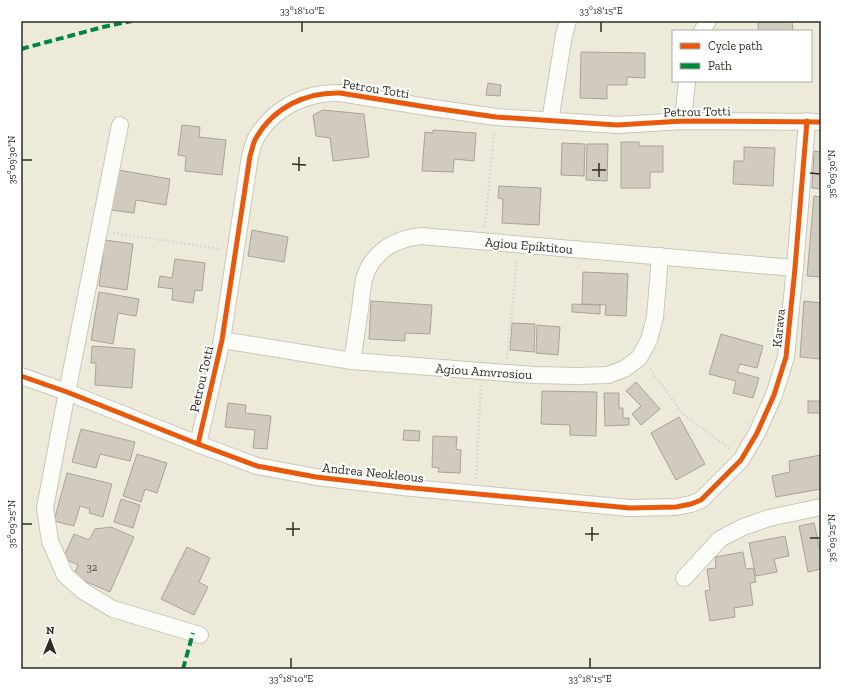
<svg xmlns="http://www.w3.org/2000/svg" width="842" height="690" font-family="'Zilla Slab',serif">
	<rect width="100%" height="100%" fill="#eeead9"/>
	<g fill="#d1cbbf" stroke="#a9a397">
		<polygon points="758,21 792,21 793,31 758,31"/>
		<polygon points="581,52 645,53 645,78 627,77 627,85 607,85 607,99 580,98"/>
		<polygon points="488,83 501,85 500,96 486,95"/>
		<polygon points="323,110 364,114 369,157 333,161 330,138 316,136 313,115"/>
		<polygon points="182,125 200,127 199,137 226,140 222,175 185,171 186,156 178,155"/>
		<polygon points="433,130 476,133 474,161 454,159 453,172 422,171 425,132 433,133"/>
		<polygon points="621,142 639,142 639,146 663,146 663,172 650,172 650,188 621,188"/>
		<polygon points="562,143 585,144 584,176 561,175"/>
		<polygon points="587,144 608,144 607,181 586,180"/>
		<polygon points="744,147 775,148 773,186 733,184 734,161 744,161"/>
		<polygon points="814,151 821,152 821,189 812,188"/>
		<polygon points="118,170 170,179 166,205 136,200 134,213 111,210"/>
		<polygon points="499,186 541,188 539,225 502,223 503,199 498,198"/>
		<polygon points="814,196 821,197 821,277 807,276"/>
		<polygon points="252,230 288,237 284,262 248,256"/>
		<polygon points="105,240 133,244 127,290 99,286"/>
		<polygon points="175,259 205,263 202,291 195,290 193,303 172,300 173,289 158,287 160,276 172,278"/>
		<polygon points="583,272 628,274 626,316 605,315 606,305 582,304"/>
		<polygon points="99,292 139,299 136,316 118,313 113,344 91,340"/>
		<polygon points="371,301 432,305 430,334 405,333 405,341 369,339"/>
		<polygon points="804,301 821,303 821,344 820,359 800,357"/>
		<polygon points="572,304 600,305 600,314 572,312"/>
		<polygon points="512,323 535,324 534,352 510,350"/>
		<polygon points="537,325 560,327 558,355 536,353"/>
		<polygon points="721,334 763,346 757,368 740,364 737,372 759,378 753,398 733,393 736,381 709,374"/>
		<polygon points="92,346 135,349 132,388 95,385 96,363 91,363"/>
		<polygon points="636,382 660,409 641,425 632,414 641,406 626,391"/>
		<polygon points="542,391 597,392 596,436 570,435 570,425 541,424"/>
		<polygon points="604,393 619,393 619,408 623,408 623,418 629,418 629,425 605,426"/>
		<rect x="808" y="401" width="13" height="12"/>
		<polygon points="228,403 246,405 245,413 271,416 267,449 253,448 255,430 225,427"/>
		<polygon points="679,417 705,464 676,480 651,433"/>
		<polygon points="81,429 135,442 130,461 100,454 96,468 72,462"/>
		<polygon points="404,430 420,431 419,441 403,440"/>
		<polygon points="433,436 457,437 456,449 461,450 460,473 438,472 439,468 432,467"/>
		<polygon points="137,454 167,463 157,493 145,489 141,502 123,496"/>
		<polygon points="821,455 821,489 776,497 772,476 790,472 789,461"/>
		<polygon points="67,473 112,484 103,517 89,513 90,509 80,506 74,526 54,521"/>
		<polygon points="121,499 140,505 133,528 114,522"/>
		<polygon points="814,523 821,554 821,569 808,572 799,526"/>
		<polygon points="111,527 134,537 110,592 73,576 78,565 63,558 74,534 89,540 95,529"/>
		<polygon points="785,536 789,556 774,559 777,572 756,576 749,543"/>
		<polygon points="187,547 210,558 199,582 208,587 194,615 161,599"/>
		<polygon points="743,552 746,569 753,568 756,582 750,583 753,605 734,608 735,617 710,621 705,591 710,590 707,569 716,568 715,557"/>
	</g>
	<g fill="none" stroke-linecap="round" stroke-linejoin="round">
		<g stroke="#cac7b9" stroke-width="18">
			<g id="street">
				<polyline points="702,31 708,21"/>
				<polyline points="550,121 564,35 568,21"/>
				<polyline points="683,121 687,81"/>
				<polyline points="120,125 67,392 45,508 50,541 65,575 83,591 113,609 200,635"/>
				<polyline points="222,340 352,361 534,375 577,376 608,375 624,369 639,358 649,340 655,317 660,256"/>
				<path d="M 352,361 C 355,344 357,327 360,310 C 361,300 362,289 364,279 C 372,252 394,239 421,236 L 795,268"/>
				<polyline points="21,376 67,392 198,444 257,466 316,477 402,487 630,508 676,507 691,504 701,500 741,460 757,433 774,395 786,357 795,268 807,121"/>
				<path d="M 198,444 L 222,340 L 250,156 C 252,150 253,143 256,138 C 274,107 306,92 340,93 L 433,108 L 496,117 L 617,125 L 683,121 L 821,122"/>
				<polyline points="684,578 720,539 743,527 769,518 821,507"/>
			</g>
		</g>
		<g stroke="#dad8d3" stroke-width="2.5" stroke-dasharray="2 2" stroke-linecap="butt">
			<polyline points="485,227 494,133"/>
			<polyline points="113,233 221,249"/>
			<polyline points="507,359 517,260"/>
			<polyline points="650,369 684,415 730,449"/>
			<polyline points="476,479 481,386"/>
		</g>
		<use href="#street" stroke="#fcfcf9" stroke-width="16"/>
		<g stroke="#00873e" stroke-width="4" stroke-dasharray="8 4" stroke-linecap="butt">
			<polyline points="21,49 103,27 132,21"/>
			<polyline points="183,669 193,633"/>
		</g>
		<g stroke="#fff" stroke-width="8">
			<g id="cycleway">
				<polyline points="21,376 67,392 198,444 257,466 316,477 402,487 630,508 676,507 691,504 701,500 741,460 757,433 774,395 786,357 795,268 807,121"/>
				<path d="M 198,444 L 222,340 L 250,156 C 252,150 253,143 256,138 C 274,107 306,92 340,93 L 433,108 L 496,117 L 617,125 L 683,121 L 821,122"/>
			</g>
		</g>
		<use href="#cycleway" stroke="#e8590c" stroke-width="5"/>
	</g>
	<path fill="none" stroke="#2e2c21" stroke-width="1.5" d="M 302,32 L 302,22M 601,32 L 601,22M 22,160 L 32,160M 292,164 L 306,165M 592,170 L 606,170M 299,171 L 299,157M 810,173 L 820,174M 599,177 L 599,163M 22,524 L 32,524M 286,529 L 300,529M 585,534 L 599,534M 293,536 L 293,522M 810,538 L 820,538M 592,541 L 592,527M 291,668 L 291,658M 590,668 L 590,658"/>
	<g text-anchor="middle" stroke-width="4" stroke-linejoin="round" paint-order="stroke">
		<g font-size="11" fill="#575448">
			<text x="92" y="571">32</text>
		</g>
		<g font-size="13" fill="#2e2c21" stroke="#fff">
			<text transform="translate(376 88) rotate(9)" y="5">Petrou Totti</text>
			<text transform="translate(697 111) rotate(-1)" y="5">Petrou Totti</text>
			<text transform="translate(529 245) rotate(5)" y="5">Agiou Epiktitou</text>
			<text transform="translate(778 328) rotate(-84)" y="5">Karava</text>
			<text transform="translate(484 371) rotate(4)" y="5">Agiou Amvrosiou</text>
			<text transform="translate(201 379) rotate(-77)" y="5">Petrou Totti</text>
			<text transform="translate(373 472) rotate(6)" y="5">Andrea Neokleous</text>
		</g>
	</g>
	<rect width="842" height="690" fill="none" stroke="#ffffff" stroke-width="44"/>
	<rect x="672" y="30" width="140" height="52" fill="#ffffff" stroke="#ababa6"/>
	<rect x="680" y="43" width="20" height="6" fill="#e8590c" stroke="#ababa6"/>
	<text x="708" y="50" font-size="12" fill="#2e2c21">Cycle path</text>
	<rect x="680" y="63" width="20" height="6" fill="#00873e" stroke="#ababa6"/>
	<text x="708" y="70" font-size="12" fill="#2e2c21">Path</text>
	<g transform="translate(50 640) rotate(1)" stroke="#ffffff" stroke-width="3" paint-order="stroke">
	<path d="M0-3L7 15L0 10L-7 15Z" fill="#2e2c21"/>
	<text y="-6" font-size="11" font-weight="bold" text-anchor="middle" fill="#2e2c21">N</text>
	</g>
	<rect x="22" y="22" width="798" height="646" fill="none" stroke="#2e2c21" stroke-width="1.5"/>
	<g font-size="10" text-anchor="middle" fill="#2e2c21">
		<text x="302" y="14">33°18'10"E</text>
		<text x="601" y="14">33°18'15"E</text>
		<text transform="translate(11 160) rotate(-90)" y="4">35°09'30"N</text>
		<text transform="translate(831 174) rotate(-90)" y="4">35°09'30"N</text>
		<text transform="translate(11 524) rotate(-90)" y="4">35°09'25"N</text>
		<text transform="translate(831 538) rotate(-90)" y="4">35°09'25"N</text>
		<text x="291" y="682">33°18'10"E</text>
		<text x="590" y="682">33°18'15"E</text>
	</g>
</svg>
